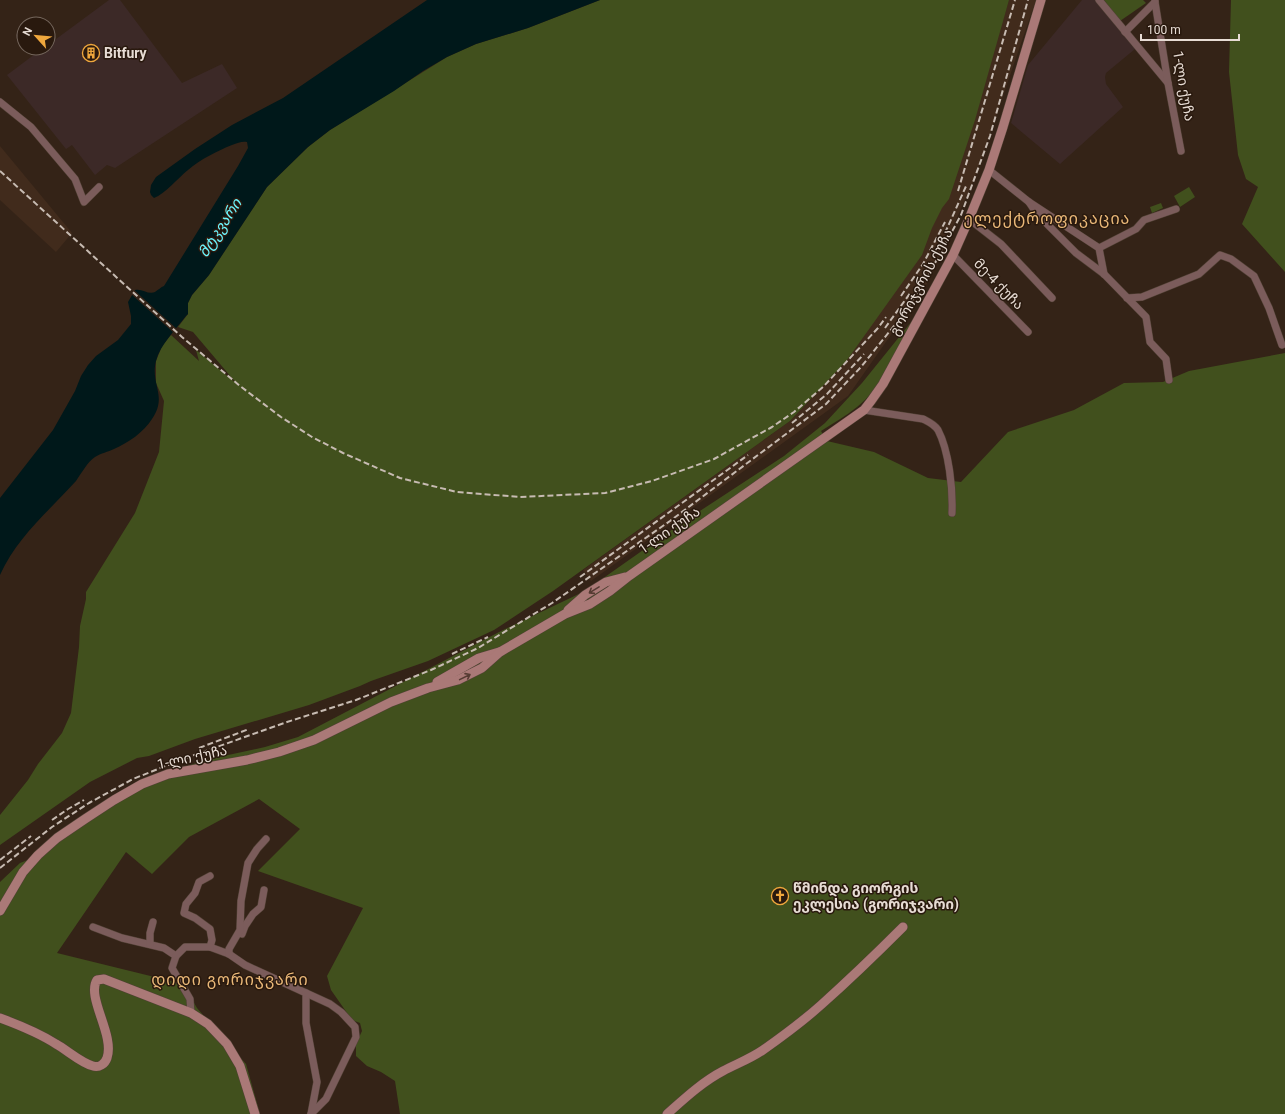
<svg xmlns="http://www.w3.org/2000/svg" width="1285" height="1114" font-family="Roboto,'Noto Sans Georgian',sans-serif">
	<rect width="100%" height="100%" fill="#342317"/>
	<g fill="#412b1c">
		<polygon points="1009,0 1036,0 974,180 928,282 848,396 591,581 583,570 790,421 847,360 962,146"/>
		<polygon points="0,146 72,233 56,252 0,200"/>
	</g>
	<g fill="#3c2927">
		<polygon points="109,0 120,0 182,83 222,64 237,88 115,168 107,165 95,175 72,145 66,149 7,75 43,48 48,48 48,45"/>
		<polygon points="1082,0 1095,0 1135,49 1106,73 1105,77 1106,84 1123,107 1060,164 1011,123 1028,65"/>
	</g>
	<g fill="#41501d">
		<polygon points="600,0 1009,0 975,120 949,199 942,208 932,228 922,255 847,360 790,421 553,591 494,630 428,661 371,681 360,686 309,705 195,739 149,756 137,758 90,782 0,845 0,815 28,780 38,764 62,733 71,713 79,647 80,626 86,599 86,592 135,513 159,452 164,401 156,383 156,361 162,346 171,335 199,361 196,350 237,384 193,332 178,327 188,314 188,303 192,295 209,275 267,187 308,147 330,130 447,57 476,44 528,28"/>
		<polygon points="1104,0 1143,0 1146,3 1120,21"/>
		<polygon points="1231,0 1285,0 1285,272 1242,224 1258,187 1246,179 1238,155 1229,72"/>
		<polygon points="1189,187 1195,197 1180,207 1174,196"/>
		<polygon points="1161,203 1163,208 1152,213 1150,207"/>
		<path d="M 912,321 C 899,347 881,389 857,407 C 846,416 833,423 821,431 L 827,441 L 874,452 L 928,478 L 961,482 L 1008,432 L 1074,410 L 1124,383 L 1163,382 L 1189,371 L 1285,353 L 1285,1114 L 400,1114 L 395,1081 L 381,1072 L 367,1066 L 356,1056 L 356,1044 L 362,1031 L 360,1023 L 352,1020 L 331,990 L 327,976 L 363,908 L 258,871 L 300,829 L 259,799 L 189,837 L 152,874 L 126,852 L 57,953 L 183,984 L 197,1008 L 246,1064 L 260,1114 L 0,1114 L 0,882 L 20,863 L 28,860 L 83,815 L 141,782 L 205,760 L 265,747 L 298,737 L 501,631 L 585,591 L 680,524 L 784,456 L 825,423 L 862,383 Z"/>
	</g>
	<path fill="#00181a" d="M 427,0 L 600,0 L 528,28 L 476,44 L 447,57 L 423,71 L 394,91 L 330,130 L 308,147 L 267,187 L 209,275 L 192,295 L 188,303 L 188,314 L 186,316 C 176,329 160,345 156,361 C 150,384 168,396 152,419 C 144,432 128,443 114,449 C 108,452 101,453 95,457 C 88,461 81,474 76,481 C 49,511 17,537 0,575 L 0,498 L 53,430 L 75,391 L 81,376 L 88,365 L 96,356 L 118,340 L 131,324 L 131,316 L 128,302 L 135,290 C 142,288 148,295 155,292 C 158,290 161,287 164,286 L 238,166 L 248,148 L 247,142 C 242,141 238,143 232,145 C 217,151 201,159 188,170 C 178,178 165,194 154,198 L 151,195 L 150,192 L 151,185 L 156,177 L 195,149 L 232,125 L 283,98 Z"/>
	<polygon fill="#342317" points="133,289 178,330 175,334 130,293"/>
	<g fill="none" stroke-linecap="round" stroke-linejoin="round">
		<g stroke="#514135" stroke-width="8">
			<g id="street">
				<polyline points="1099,0 1168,83"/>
				<polyline points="1155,2 1168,83 1181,151"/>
				<polyline points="1125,32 1155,2 1155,0"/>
				<polyline points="0,102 31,127 75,179 84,202 99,187"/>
				<polyline points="989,170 1029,202 1099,248 1104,274"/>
				<polyline points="1029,202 1037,214 1076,253 1104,274 1146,317 1150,342 1166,359 1169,380"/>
				<polyline points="969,219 1001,244 1052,298"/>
				<polyline points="1099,248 1136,229 1144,220 1176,209"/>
				<polyline points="953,255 1028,332"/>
				<polyline points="1127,298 1142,297 1199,274 1220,255 1231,259 1254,276 1269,308 1282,345"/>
				<path d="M 864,410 L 923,419 C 929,422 934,424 938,430 C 949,451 953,489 952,513"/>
				<polyline points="210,876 199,882 195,893 186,904 184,913 195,918 210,929 212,940 210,947 229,954 245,965 306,993 306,1023 317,1082 311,1114"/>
				<polyline points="93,927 122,938 164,948 176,956 172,968 190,999 191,1013"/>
				<polyline points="242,934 245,926 253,914 261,907 264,890"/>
				<polyline points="150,944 150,933 153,922"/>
				<polyline points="229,954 229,949 240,930 241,901 248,863 257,849 266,839"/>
				<polyline points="176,956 185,947 210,947"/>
				<polyline points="306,993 330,1004 341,1012 355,1027 356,1037 326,1099 311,1114"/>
			</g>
		</g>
		<g stroke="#514135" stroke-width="10">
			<g id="secondary">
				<polyline points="568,610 585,595 606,582 625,577"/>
				<polyline points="437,682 479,658 499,652"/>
				<polyline points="0,911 23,872 38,855 57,838 85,819 114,800 142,784 168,774 247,760 279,752 314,740 391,702 428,688 458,680 482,668 500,652 565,614 590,604 610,591 629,576 864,410 871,401 883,384 953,255 969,219 989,170 1003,127 1041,0"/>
				<path d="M 0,1018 C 19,1025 39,1033 56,1044 C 67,1050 81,1063 93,1066 C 99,1068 105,1064 107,1058 C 115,1035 86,997 97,980 L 104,979 L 191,1013 L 208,1024 L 227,1044 L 240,1066 L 255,1114"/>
				<path d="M 667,1114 C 684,1099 702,1082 723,1071 C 736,1064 750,1059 763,1050 C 783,1036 803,1021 821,1005 C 849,980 876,954 903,927"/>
			</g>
		</g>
		<use href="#street" stroke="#7b5c5b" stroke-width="7"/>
		<use href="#secondary" stroke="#aa7977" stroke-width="9"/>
		<g stroke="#c7bbb2" stroke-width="2" stroke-dasharray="6 3" stroke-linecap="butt">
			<polyline points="0,171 182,337 240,386 281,417 312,437 343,453 400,478 457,492 520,497 605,493 652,481 714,459 772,427 794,412 823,387 878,328 886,317"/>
			<polyline points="958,191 1015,0"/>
			<polyline points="945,233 967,184"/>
			<polyline points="901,296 923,264 945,222"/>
			<polyline points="885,328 911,292"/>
			<polyline points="792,423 827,394 864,354"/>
			<polyline points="580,577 748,455"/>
			<polyline points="452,654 488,637"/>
			<polyline points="199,748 249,729"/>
			<polyline points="52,820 68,809 84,800"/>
			<polyline points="0,860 31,836"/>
			<polyline points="0,868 52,827 89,803 133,779 183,759 287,722 356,700 431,670 478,648 552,603 670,521 826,404 861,367 902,316 929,274 961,215 990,136 1028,0"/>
		</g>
	</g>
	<defs><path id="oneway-shaft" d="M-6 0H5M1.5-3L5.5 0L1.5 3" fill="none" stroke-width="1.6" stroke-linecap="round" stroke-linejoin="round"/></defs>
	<g stroke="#563b33">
		<use href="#oneway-shaft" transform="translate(594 590) rotate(148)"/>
		<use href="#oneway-shaft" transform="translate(465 677) rotate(-26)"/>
	</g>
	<defs>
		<g id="building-ring" transform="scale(0.9)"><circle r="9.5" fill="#29190e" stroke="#efa73d" stroke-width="1.5"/><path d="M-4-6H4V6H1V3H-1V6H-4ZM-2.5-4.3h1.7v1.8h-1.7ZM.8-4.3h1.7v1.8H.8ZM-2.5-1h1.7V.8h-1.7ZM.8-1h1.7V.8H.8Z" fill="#efa73d"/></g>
		<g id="church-ring" transform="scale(0.9)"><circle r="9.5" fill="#29190e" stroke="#efa73d" stroke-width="1.5"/><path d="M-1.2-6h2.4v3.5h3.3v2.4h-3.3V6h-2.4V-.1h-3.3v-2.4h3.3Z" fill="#efa73d"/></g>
	</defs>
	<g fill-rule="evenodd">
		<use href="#building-ring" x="91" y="53"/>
		<use href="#church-ring" x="780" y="896"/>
	</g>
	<g text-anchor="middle" stroke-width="3" stroke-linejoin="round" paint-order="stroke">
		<g font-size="14" font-weight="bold" fill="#e7dcd4" stroke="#29190e" text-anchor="start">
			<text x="104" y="58">Bitfury</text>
			<text x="793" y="893">წმინდა გიორგის<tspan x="793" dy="16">ეკლესია (გორიჯვარი)</tspan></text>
		</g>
		<g font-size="14" fill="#e7dcd4" stroke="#29190e">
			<text transform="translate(1184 86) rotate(80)" y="5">1-ლი ქუჩა</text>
			<text transform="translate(921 282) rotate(-62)" y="5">გორიჯვრის ქუჩა</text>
			<text transform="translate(999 284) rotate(46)" y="5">მე-4 ქუჩა</text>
			<text transform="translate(669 530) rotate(-35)" y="5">1-ლი ქუჩა</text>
			<text transform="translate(192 757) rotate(-12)" y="5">1-ლი ქუჩა</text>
		</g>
		<g font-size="15" font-style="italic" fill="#6cf7ff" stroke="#29190e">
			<text transform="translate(220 228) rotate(-57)" y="5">მტკვარი</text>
		</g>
		<g font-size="16" letter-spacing="1" fill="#eab878" stroke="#29190e">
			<text x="1047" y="224">ელექტროფიკაცია</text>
			<text x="230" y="985">დიდი გორიჯვარი</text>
		</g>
	</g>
	<g transform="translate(36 36) rotate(297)"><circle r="19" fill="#29190e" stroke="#75675d"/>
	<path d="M0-3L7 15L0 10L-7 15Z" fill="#efa73d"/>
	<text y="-6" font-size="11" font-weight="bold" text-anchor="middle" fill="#e7dcd4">N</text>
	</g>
	<path d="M1141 34v6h98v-6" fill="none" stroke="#e7dcd4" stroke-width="2"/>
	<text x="1147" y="34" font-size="12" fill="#e7dcd4" stroke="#29190e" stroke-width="3" paint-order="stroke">100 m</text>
</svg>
